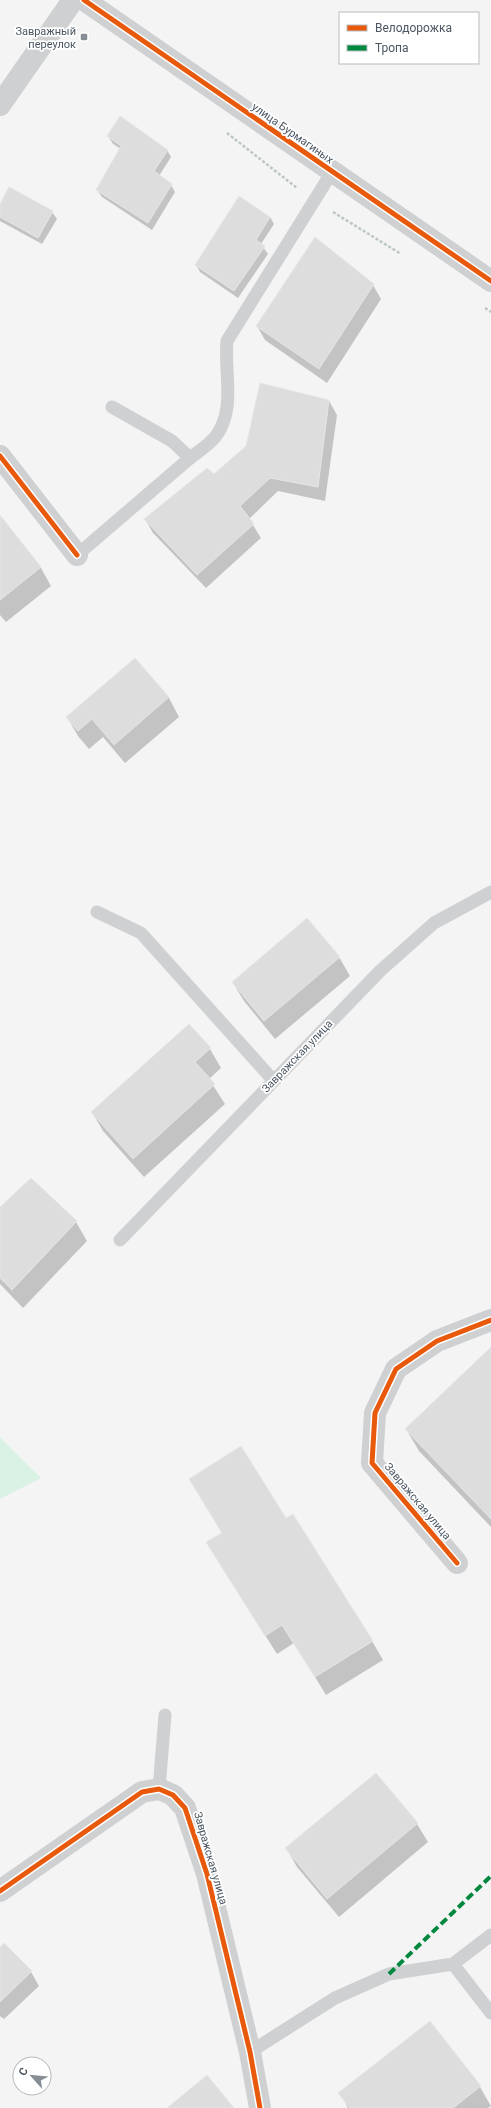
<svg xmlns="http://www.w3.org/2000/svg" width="491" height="2108" font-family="Roboto,sans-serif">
	<rect width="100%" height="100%" fill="#f4f4f4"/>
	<polygon fill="#d9f2e3" points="0,1437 41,1478 0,1499"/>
	<g fill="#0003">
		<polygon points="108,136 167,150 171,157 159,176 171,185 175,192 152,230 102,197 97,190 121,149 113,144"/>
		<polygon points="10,189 52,212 57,219 42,244 0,221 0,207"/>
		<polygon points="270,217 274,224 261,244 268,254 238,298 200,272 196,265"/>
		<polygon points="373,285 381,299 327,383 265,340 257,326"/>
		<polygon points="329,401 337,415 325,501 278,491 249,519 261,538 206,588 153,533 145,519"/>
		<polygon points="0,517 41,568 51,586 6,622 0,615"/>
		<polygon points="135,659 169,698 179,717 125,763 103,737 89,749 78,736 67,717"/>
		<polygon points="339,957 350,976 275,1039 244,1001 233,983"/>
		<polygon points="210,1049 221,1068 209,1079 225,1104 144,1177 103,1131 92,1112"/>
		<polygon points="31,1179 76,1222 87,1241 23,1308 0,1284 0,1209"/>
		<polygon points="491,1348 491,1527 419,1451 406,1429"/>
		<polygon points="190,1480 286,1520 372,1641 383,1660 326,1695 294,1643 277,1654 218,1561 223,1533"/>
		<polygon points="376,1774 417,1824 428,1842 339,1917 297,1867 287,1849"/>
		<polygon points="0,1948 31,1972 39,1986 4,2019 0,2016"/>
		<polygon points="430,2022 480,2087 491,2106 488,2108 348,2108 340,2093"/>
	</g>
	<g fill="#ddddde" stroke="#e5e6e7">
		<polygon points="120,116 168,150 154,171 172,184 148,223 96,190 121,146 107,136"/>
		<polygon points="9,187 53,211 38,238 0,217 0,204"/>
		<polygon points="239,196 270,217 256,240 265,246 234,291 195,265"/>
		<polygon points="315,237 374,284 319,369 256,326"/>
		<polygon points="260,383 329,400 318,487 270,478 240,506 254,524 197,575 144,519 207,468 214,474 246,446"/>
		<polygon points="0,515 41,567 0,600"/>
		<polygon points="135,658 169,697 114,745 92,719 78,731 66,717"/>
		<polygon points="307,918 340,957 264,1021 232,982"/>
		<polygon points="189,1024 211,1048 195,1062 215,1084 133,1159 91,1112"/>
		<polygon points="31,1178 77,1221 12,1290 0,1278 0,1207"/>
		<polygon points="491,1347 491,1519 405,1429"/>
		<polygon points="241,1446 286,1518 293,1514 373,1641 315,1677 282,1625 265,1636 206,1542 222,1533 189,1479"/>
		<polygon points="376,1773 418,1823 327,1899 285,1848"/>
		<polygon points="4,1943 32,1971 0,2002 0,1947"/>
		<polygon points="430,2021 481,2086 453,2108 350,2108 338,2093"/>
		<polygon points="207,2075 234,2108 167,2108"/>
	</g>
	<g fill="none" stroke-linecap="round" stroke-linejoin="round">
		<g stroke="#bcc7c4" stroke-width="2.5" stroke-dasharray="3 2" stroke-linecap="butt">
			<polyline points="227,133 297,188"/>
			<polyline points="333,212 401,254"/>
			<polyline points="485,308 491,312"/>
		</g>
		<g stroke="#ced0d2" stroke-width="13">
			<path d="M 112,407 L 172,441 L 190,458 C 199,451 209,445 216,436 C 236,409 224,373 227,341 L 332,172"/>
			<polyline points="77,555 190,458"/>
			<polyline points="97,912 141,933 273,1080"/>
			<polyline points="120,1240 380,971 434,923 491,892"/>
			<polyline points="159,1789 165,1715"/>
			<polyline points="453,1964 491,2013"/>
			<polyline points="250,2052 335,1998 389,1974 453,1964 491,1935"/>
		</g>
		<g stroke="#ced0d2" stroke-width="22">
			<polyline points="0,105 73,0"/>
			<polyline points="0,456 77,555"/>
			<polyline points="457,1563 372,1463 375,1413 396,1369 437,1341 491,1320"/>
			<polyline points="0,1891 142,1792 159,1789 173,1795 185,1808 207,1874 250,2052 260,2108"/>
		</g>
		<polyline stroke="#ced0d2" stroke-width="22" points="84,0 491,281"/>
		<polyline stroke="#00873e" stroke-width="4" stroke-dasharray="8 4" stroke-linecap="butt" points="389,1974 491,1876"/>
		<g stroke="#fff" stroke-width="8">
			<g id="cycleway">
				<polyline points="84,0 491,281"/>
				<polyline points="0,456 77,555"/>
				<polyline points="457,1563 372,1463 375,1413 396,1369 437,1341 491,1320"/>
				<polyline points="0,1891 142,1792 159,1789 173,1795 185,1808 207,1874 250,2052 260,2108"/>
			</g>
		</g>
		<use href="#cycleway" stroke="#e8590c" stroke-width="5"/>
	</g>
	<rect fill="#868d94" stroke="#fff" stroke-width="1.5" x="80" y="33" width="8" height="8" rx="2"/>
	<g text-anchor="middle" stroke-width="3.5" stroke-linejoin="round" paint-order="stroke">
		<g font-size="11" fill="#4a5661" stroke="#fff" text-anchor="end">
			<text x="76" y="35">Завражный<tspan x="76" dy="13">переулок</tspan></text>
		</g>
		<g font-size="11" fill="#4a5661" stroke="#fff">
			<text transform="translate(293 133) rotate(35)" y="4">улица Бурмагиных</text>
			<text transform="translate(297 1056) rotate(-46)" y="4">Завражская улица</text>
			<text transform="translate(418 1501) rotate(50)" y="4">Завражская улица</text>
			<text transform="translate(211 1858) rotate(74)" y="4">Завражская улица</text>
		</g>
	</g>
	<rect x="339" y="12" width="140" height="52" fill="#ffffff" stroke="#b7bbc0"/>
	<rect x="347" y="25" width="20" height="6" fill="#e8590c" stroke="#b7bbc0"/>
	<text x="375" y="32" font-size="12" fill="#4a5661">Велодорожка</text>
	<rect x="347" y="45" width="20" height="6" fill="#00873e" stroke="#b7bbc0"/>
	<text x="375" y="52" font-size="12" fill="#4a5661">Тропа</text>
	<g transform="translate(32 2076) rotate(297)"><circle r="19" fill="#ffffff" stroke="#b7bbc0"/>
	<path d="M0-3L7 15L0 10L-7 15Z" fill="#868d94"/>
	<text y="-6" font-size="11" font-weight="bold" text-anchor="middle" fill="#4a5661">С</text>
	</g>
</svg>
